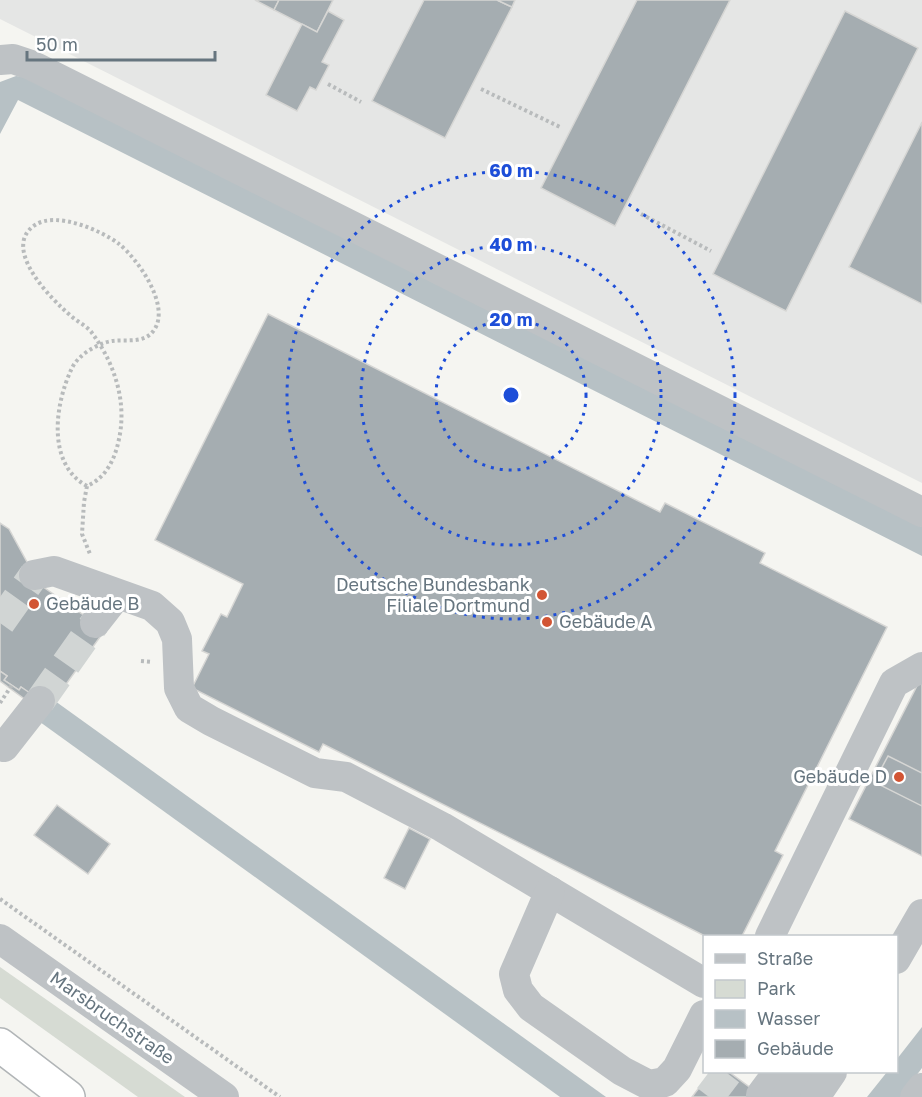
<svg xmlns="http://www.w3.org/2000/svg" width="922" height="1097" font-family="'Golos Text',sans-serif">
	<rect width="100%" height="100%" fill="#f5f5f1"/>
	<polygon fill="#e5e6e5" points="0,0 922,0 922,483 0,19"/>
	<polygon fill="#d6dbd3" points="0,967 185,1097 138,1097 0,998"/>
	<g fill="#b7c1c5">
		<polygon points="16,76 26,77 922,527 922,556 18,100 0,134 0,82"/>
		<polygon points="55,701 606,1097 560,1097 40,722"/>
		<polygon points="922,1027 922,1068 900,1097 867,1097 887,1072 896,1072 897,1059"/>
	</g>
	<g fill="#a5adb1" stroke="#d6d6d4" stroke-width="1.5">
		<polygon points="255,0 279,0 274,10"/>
		<polygon points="279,0 333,0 317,32 274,10"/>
		<polygon points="424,0 497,0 512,7 445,138 372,101"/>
		<polygon points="497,0 515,0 512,7"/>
		<polygon points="637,0 730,0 615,226 541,188"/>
		<polygon points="328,11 344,20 322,62 329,65 316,90 310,87 297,111 266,95 302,24 317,32"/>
		<polygon points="845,11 918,48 786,311 713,274"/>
		<polygon points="922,122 922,304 849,267"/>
		<polygon points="268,314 660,512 665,503 765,553 760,563 887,627 775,851 783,855 742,936 705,936 323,744 319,752 192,688 209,654 202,651 221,614 227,617 243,584 155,540"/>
		<polygon points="0,523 9,529 39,584 105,630 49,708 21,687 19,690 4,680 7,676 0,671"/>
		<polygon points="0,671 7,676 4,680 19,690 21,687 30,693 45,714 0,681"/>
		<polygon points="921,678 922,679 922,856 849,819"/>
		<polygon points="888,756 922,773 922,806 874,782"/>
		<polygon points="57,805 110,844 88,874 34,835"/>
		<polygon points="409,828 430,839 405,889 384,878"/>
		<polygon points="711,1072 729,1072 763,1097 692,1097"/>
	</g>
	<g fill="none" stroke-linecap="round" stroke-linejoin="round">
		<g stroke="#d1d5d4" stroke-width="30" stroke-dasharray="30 15" stroke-linecap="butt">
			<polyline points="0,623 34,575"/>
			<polyline points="40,701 95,623"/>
			<polyline points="709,1097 728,1072"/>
		</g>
		<g stroke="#b1b5b7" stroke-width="36">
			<polyline id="highway" points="0,1045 68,1097"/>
		</g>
		<g stroke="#b8bbbc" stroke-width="4" stroke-dasharray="3 3" stroke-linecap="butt">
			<polyline points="328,84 361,102"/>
			<polyline points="481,89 560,127"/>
			<polyline points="641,214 711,251"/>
			<path d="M 87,486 C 46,464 55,403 72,368 C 78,355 98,343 112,341 C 126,339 145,344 154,330 C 171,306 138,259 119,244 C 101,230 56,211 35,225 C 0,248 52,300 71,316 C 78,322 87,326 92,333 C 115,364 127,402 119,439 C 115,459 106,478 87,486 L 84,502 L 82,534 L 90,554"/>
			<polyline points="141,661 152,662"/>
			<polyline points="0,703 12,685"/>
			<polyline points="0,899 280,1097"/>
		</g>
		<g stroke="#bec2c5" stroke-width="30">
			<polyline points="0,60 13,59 31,65 922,512"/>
			<polyline points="34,575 54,571 152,606 170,622 177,639 179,688 189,708 211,721 315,773 346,777 442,827 704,983"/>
			<polyline points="95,623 117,595"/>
			<polyline points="4,747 40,701"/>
			<polyline points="550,891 514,974 518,990 531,1007 622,1071 649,1085 665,1082 677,1069 704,1015"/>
			<polyline points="770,936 894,683 922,667"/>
			<polyline points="0,939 224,1097"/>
			<polyline points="896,959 922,914"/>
			<polyline points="761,1095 778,1072"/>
			<polyline points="786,1097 804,1072"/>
			<polyline points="815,1097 832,1072"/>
			<polyline points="915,1097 922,1088"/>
		</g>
		<use href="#highway" stroke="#fff" stroke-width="33"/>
	</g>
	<g fill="none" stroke="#1d4ed8" stroke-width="3" stroke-dasharray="3 6">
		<circle cx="511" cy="395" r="75"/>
		<circle cx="511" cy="395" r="150"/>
		<circle cx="511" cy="395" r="224"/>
	</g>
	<g fill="#d25534" stroke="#fff" stroke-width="2">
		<circle cx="542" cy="595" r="6"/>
		<circle cx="34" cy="604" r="6"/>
		<circle cx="547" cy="622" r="6"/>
		<circle cx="899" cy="777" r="6"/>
	</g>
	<g text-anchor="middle" stroke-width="6" stroke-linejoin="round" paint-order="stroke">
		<g font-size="18" fill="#66757f" stroke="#fff" text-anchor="end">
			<text x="530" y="591">Deutsche Bundesbank<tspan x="530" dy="21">Filiale Dortmund</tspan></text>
			<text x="46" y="610" text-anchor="start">Gebäude B</text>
			<text x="559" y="628" text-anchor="start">Gebäude A</text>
			<text x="887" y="783">Gebäude D</text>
		</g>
		<g font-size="18" fill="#66757f" stroke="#fff">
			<text transform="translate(112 1018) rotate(35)" y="6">Marsbruchstraße</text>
		</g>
	</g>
	<circle cx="511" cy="395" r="9" fill="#1d4ed8" stroke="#fff" stroke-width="3"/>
	<g font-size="18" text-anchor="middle" font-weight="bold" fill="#1d4ed8" stroke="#fff" stroke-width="6" stroke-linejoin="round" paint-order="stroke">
		<text x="511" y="177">60 m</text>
		<text x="511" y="251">40 m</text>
		<text x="511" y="326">20 m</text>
	</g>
	<rect x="703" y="935" width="195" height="138" fill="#ffffff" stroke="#c2c8cc" stroke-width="1.5"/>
	<rect x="715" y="954" width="30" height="9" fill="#bec2c5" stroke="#c2c8cc" stroke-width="1.5"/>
	<text x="757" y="965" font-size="18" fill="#66757f">Straße</text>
	<rect x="715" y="980" width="30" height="18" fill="#d6dbd3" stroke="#c2c8cc" stroke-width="1.5"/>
	<text x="757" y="995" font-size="18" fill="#66757f">Park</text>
	<rect x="715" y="1010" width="30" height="18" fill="#b7c1c5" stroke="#c2c8cc" stroke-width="1.5"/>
	<text x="757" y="1025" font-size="18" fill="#66757f">Wasser</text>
	<rect x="715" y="1040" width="30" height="18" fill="#a5adb1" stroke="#c2c8cc" stroke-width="1.5"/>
	<text x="757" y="1055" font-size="18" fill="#66757f">Gebäude</text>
	<path d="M27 51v9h188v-9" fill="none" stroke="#66757f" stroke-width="3"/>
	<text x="36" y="51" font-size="18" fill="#66757f" stroke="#ffffff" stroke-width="4.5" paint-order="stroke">50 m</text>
</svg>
